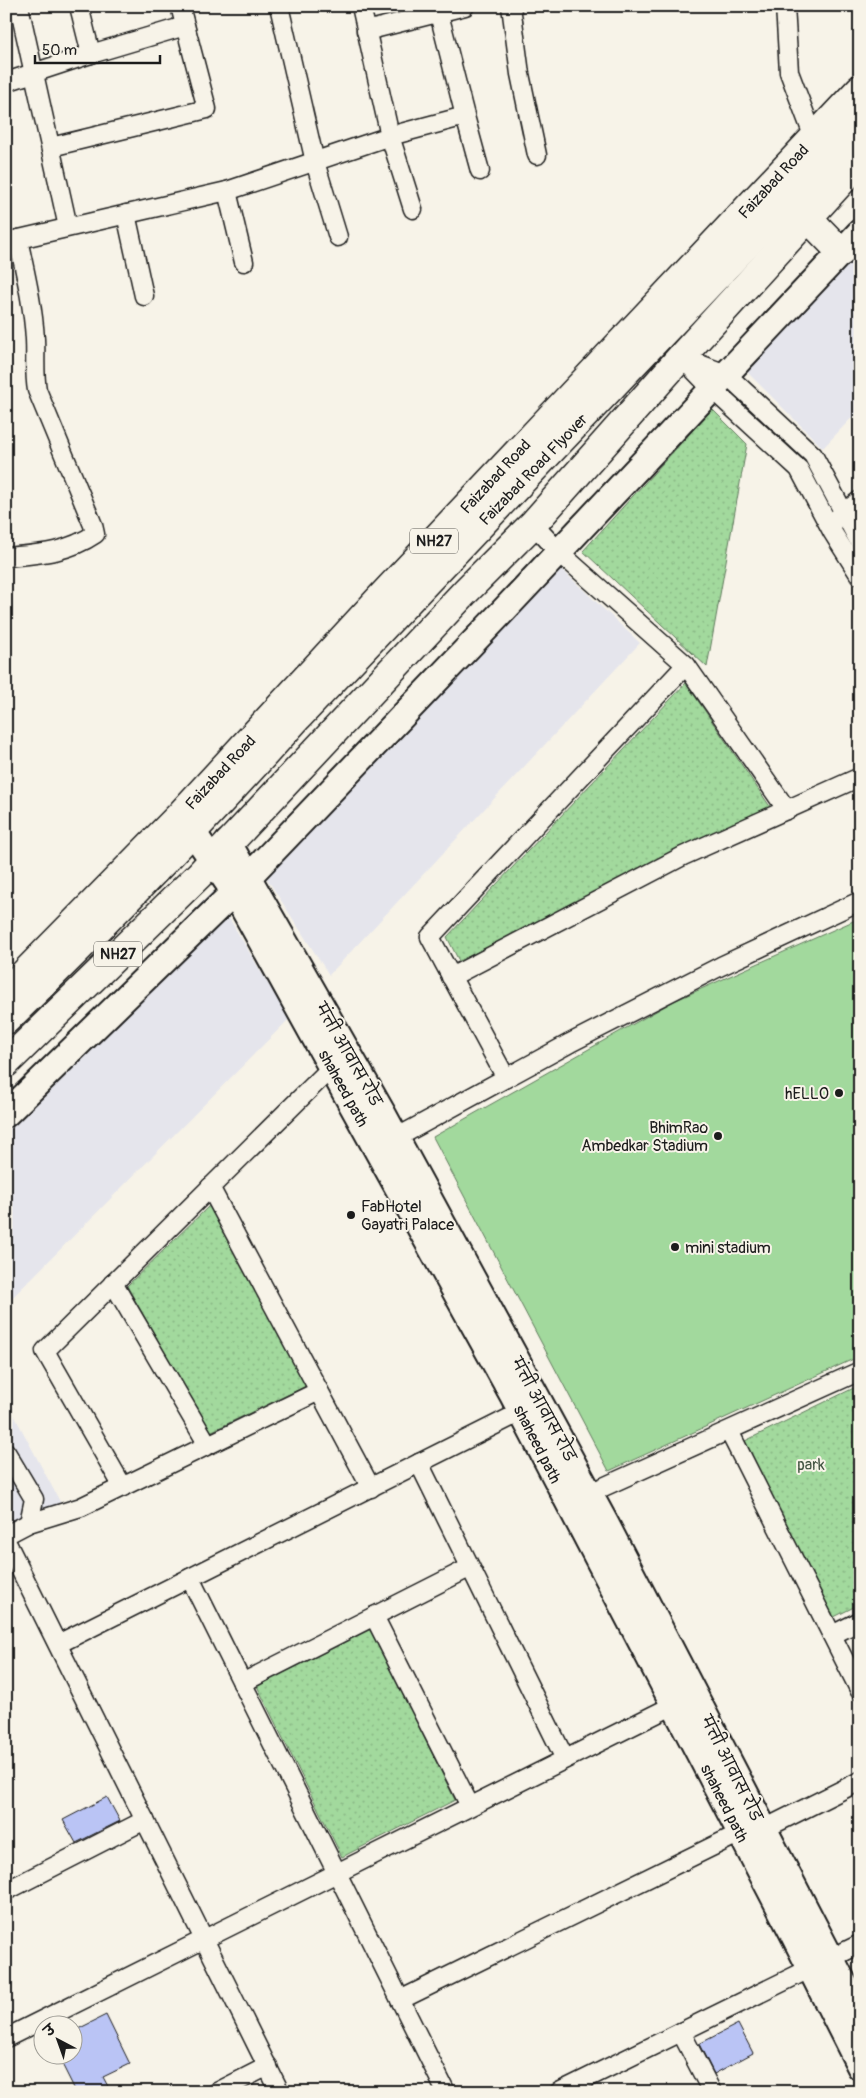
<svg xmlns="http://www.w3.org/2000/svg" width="866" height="2098" font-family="Pangolin,'Playpen Sans Deva',sans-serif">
	<defs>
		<pattern id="grass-dots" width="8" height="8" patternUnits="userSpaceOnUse" patternTransform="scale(1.25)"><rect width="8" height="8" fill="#a2d99d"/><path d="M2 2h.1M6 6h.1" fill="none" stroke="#8bba87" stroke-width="1.8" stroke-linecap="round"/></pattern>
	</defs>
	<rect width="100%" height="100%" fill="#f7f3e8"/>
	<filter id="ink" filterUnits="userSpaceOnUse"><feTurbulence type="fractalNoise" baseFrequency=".02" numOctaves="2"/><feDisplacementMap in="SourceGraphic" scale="10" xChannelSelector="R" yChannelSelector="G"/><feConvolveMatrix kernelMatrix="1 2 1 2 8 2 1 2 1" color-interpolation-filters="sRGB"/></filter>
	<g filter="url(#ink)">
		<g fill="#e5e5ec">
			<polygon points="860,243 860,409 823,448 742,367"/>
			<polygon points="558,566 640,643 329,975 262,871"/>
			<polygon points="213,891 289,1019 6,1304 6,1101"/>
			<polygon points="6,1400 66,1513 6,1543"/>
		</g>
		<g fill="url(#grass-dots)" stroke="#5f7a5c">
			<polygon points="712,409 747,444 707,667 583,551"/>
			<polygon points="686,683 771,808 459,961 447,937"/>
			<polygon points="210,1205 306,1386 210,1432 127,1286"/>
			<polygon points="860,1385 860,1604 832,1618 745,1441"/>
			<polygon points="371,1629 455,1800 342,1857 257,1686"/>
		</g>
		<polygon fill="#a2d99d" stroke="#5f7a5c" points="860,918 860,1356 609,1471 433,1137 674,1001"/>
		<g fill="#bac4f5" stroke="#1c1c1c">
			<polygon points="107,1797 120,1821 76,1843 63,1820"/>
			<polygon points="106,2015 130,2064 103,2077 111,2092 76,2092 58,2056 72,2056 72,2032"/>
			<polygon points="738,2024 753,2053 714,2074 699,2044"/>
		</g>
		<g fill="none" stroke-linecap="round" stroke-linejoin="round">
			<g stroke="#1c1c1c" stroke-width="21">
				<g id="street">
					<polyline points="19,6 68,227"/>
					<polyline points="79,6 91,54"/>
					<polyline points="279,6 315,162 338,237"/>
					<polyline points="511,6 520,74 537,155"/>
					<polyline points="785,6 789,72 814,138"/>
					<polyline points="366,31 465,6"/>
					<polyline points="6,82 91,54 185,26"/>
					<polyline points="465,116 480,171"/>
					<polyline points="51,147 207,109 180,6"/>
					<polyline points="227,191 244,262"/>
					<polyline points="413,209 390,136 465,116 437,6"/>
					<polyline points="126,214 144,296"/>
					<polyline points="6,242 227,191 390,136 361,6"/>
					<polyline points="681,357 712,389 799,469 833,533 860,576"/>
					<polyline points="686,359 726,374 813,455 860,543"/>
					<polyline points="835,520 860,500"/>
					<polyline points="533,524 559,552 686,665 787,810"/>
					<path d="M 6,557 C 38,554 67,553 95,534 L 93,525 L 37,390 C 34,373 36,357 35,339 C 33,305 25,272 18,239"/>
					<polyline points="451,977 683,856 860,777"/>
					<polyline points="506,1078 430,937 686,665"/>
					<polyline points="396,1138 570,1043 721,966 860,901"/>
					<polyline points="210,1187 371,1488"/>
					<polyline points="113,1283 208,1445"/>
					<polyline points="729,1431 860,1691"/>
					<polyline points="6,1452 34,1499 29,1523"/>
					<polyline points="419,1463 565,1759"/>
					<polyline points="123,1487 45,1351 332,1067"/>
					<polyline points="590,1493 860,1371"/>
					<polyline points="6,1535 29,1523 81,1507 319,1391"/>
					<polyline points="6,1541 280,2092"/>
					<polyline points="190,1578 446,2092"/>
					<polyline points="374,1616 470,1806"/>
					<polyline points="832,1635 860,1621"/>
					<polyline points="58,1644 521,1412"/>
					<polyline points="242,1683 469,1568"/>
					<polyline points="764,1829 860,1781"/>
					<polyline points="6,1891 145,1820"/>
					<polyline points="400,2000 740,1833"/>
					<polyline points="681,2032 712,2092"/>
					<polyline points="6,2038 674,1705"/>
					<polyline points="217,2092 268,2066"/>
					<polyline points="559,2092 860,1944"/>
				</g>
			</g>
			<g stroke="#1c1c1c" stroke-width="29">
				<g id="secondary">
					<polyline points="193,832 234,892 513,1396 793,1934 860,2067"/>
					<polyline points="228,842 382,1112 606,1524 860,2014"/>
					<polyline points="6,1114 234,892 504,610 860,232"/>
				</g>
			</g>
			<g stroke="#1c1c1c" stroke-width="31">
				<g id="highway">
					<polyline points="808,218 841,252"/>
					<polyline points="6,992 180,815 382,596 860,89"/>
					<path d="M 6,1020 C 107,922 204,822 298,717 L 860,125"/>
					<polyline points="6,1063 199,875 465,592 533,524 681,357 860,161"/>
				</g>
			</g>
			<use href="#street" stroke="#f7f3e8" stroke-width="18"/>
			<use href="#secondary" stroke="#f7f3e8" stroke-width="25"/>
			<use href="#highway" stroke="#f7f3e8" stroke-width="28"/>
		</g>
	</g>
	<g fill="#1c1c1c" stroke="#f7f3e8" stroke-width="2">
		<circle cx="839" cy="1093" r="5"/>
		<circle cx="718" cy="1136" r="5"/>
		<circle cx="351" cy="1215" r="5"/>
		<circle cx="675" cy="1247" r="5"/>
	</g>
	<g text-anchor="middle" stroke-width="4" stroke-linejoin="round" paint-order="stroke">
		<g fill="#f7f3e8" stroke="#5e5c59" stroke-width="1">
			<rect x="410" y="528.5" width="48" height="25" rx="4"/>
			<rect x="94" y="941.5" width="48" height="25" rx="4"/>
		</g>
		<g font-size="15" font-weight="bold" fill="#1c1c1c">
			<text x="434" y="546">NH27</text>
			<text x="118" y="959">NH27</text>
		</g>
		<g font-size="16" fill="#1c1c1c" stroke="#f7f3e8">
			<text transform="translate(773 181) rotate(-47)" y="6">Faizabad Road</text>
			<text transform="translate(533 469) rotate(-46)" y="6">Faizabad Road Flyover</text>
			<text transform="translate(495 476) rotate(-47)" y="6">Faizabad Road</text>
			<text transform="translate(220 772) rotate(-47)" y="6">Faizabad Road</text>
			<text transform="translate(349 1054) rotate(60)" y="6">मंत्ती आवास रोड</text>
			<text transform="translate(344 1088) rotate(61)" y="6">shaheed path</text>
			<text transform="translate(544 1409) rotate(61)" y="6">मंत्ती आवास रोड</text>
			<text transform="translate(538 1444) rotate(63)" y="6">shaheed path</text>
			<text transform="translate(732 1768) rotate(63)" y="6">मंत्ती आवास रोड</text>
			<text transform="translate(725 1803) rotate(63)" y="6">shaheed path</text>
		</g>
		<g font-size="16" fill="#1c1c1c" stroke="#f7f3e8" text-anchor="end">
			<text x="829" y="1099">hELLO</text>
			<text x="708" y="1133">BhimRao<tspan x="708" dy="18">Ambedkar Stadium</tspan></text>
			<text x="361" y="1212" text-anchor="start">FabHotel<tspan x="361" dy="18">Gayatri Palace</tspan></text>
			<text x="685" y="1253" text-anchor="start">mini stadium</text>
		</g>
		<g font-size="16" fill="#445543" stroke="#f7f3e8">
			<text x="811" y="1470">park</text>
		</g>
	</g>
	<rect width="866" height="2098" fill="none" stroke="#f7f3e8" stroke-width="25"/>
	<rect x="12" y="12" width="841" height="2073" fill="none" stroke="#1c1c1c" stroke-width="2" filter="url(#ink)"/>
	<g transform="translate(58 2040) rotate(319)"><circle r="24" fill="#f7f3e8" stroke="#9f9d96"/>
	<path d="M0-4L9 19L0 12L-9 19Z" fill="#1c1c1c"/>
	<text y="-8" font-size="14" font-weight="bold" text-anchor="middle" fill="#1c1c1c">उ</text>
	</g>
	<path d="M35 55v8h125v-8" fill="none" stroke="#1c1c1c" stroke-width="2.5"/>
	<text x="42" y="55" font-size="15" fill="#1c1c1c" stroke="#f7f3e8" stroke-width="4" paint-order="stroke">50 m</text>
</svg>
